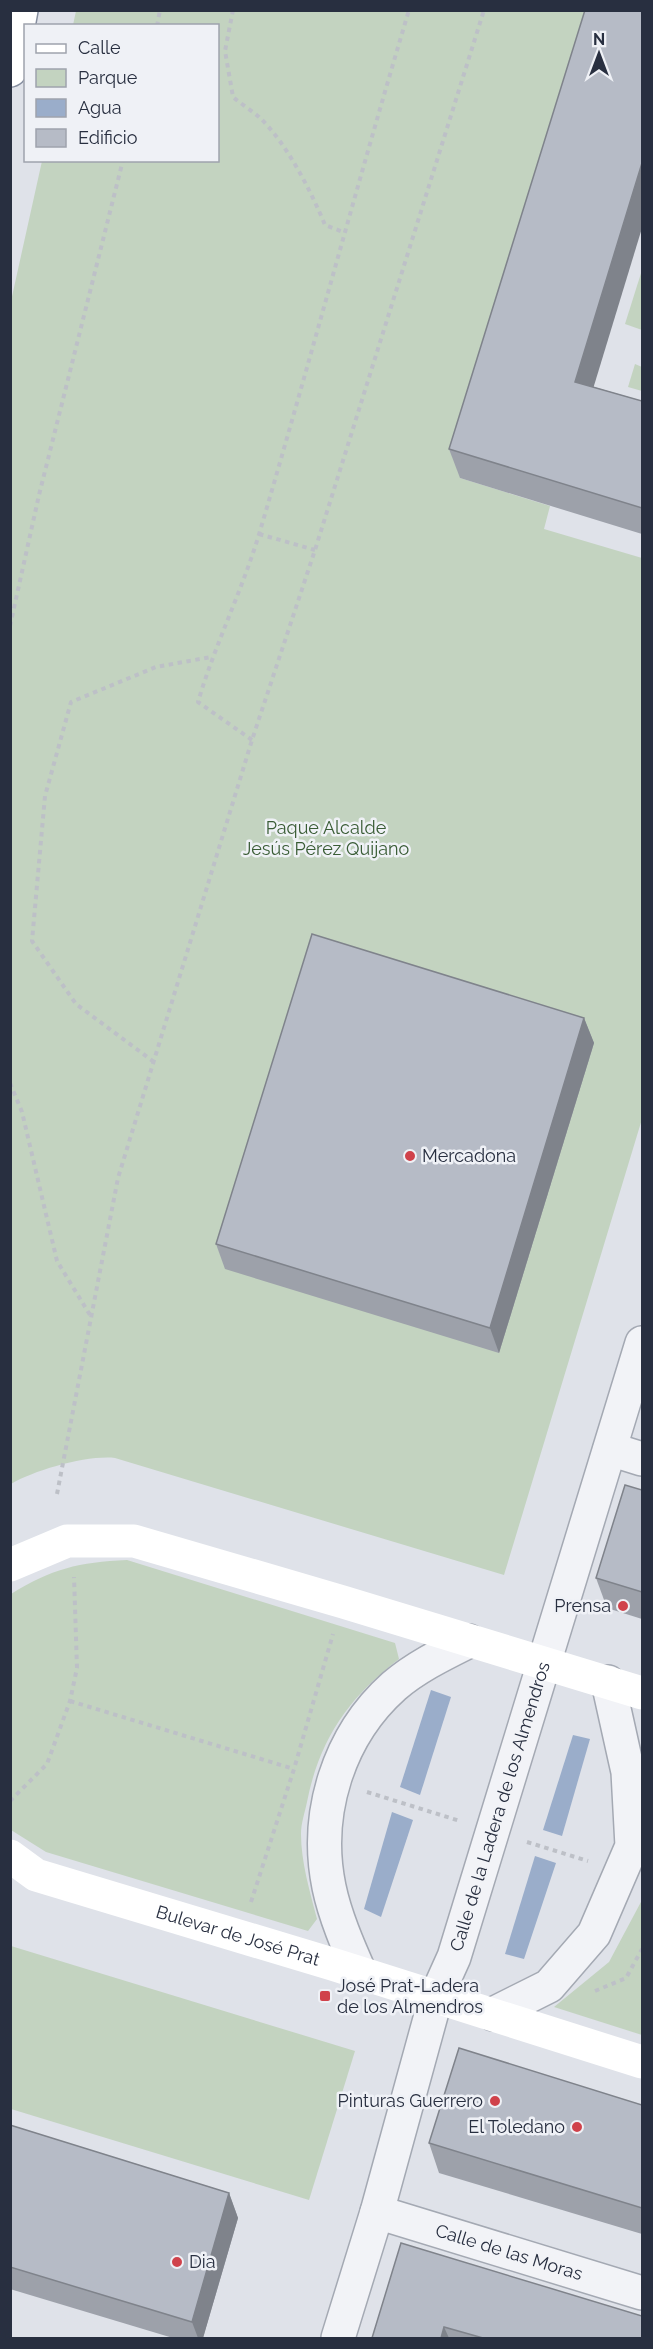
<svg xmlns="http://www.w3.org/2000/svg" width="653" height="2349" font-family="Raleway,sans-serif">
	<rect width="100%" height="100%" fill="#dfe2e9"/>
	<g fill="#c3d3c0">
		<path d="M 76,11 L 604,11 L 460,478 L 550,506 L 544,529 L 642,558 L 642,1119 L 504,1575 L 115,1458 C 87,1455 35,1470 11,1484 L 11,301 L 42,161 L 218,160 L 218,26 L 73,25 Z"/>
		<polygon points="642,270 642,330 625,324"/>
		<polygon points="635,364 642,367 642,391 628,387"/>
		<path d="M 127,1560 L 395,1643 L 399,1659 C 349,1697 319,1740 307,1802 C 305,1812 301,1823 301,1834 C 301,1862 310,1892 317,1919 L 308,1931 L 46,1852 L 11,1830 L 11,1594 C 51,1569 79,1562 127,1560 Z"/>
		<polygon points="642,1900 642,2035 554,2007 609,1962"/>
		<polygon points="11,1946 355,2051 309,2200 11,2109"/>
	</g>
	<g fill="#9aadca">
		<polygon points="431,1690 451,1697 420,1795 400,1787"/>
		<polygon points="573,1735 590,1739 562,1836 543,1830"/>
		<polygon points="392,1812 413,1820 381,1917 364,1909"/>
		<polygon points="535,1856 556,1863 524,1959 505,1954"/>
	</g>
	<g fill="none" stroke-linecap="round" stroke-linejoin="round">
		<g stroke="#a4a9b3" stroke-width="36">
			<g id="street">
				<polyline points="610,1449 642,1459"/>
				<path d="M 360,1973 C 348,1946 335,1916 329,1887 C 314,1814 338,1736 394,1686 C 416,1667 443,1654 469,1641"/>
				<polyline points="493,2014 549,1986 594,1934 632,1846 628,1772 608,1682"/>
				<path id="s1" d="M 377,2212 L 642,2293"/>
				<path id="s2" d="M 338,2338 L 377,2212 L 436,1997 L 454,1957 L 642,1343"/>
			</g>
		</g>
		<g stroke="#868ea0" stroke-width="36">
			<polyline id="highway" points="10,70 21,10"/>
		</g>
		<g stroke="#bdc0c7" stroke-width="4" stroke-dasharray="4.5 4.5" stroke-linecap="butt">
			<path d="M 233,10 L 225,51 L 233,97 C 241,104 251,110 259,117 C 286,142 311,191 325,225 L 343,232"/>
			<polyline points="157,26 160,10"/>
			<polyline points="259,534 315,550"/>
			<polyline points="10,626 39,495 123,160"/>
			<path d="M 252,740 L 198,702 C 215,644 243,589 260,531 C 311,358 357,184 409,10"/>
			<polyline points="154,1062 76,1004 32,941 45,796 71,702 156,667 211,657"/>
			<polyline points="10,1083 22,1112 57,1261 90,1315"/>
			<polyline points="57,1494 118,1178 252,740 315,550 484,10"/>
			<polyline points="70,1701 294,1769"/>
			<polyline points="367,1792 460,1821"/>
			<polyline points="10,1801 47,1764 70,1701 77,1668 74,1577"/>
			<polyline points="527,1842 588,1861"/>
			<polyline points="251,1902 294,1769 333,1634"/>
			<polyline points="595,1991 626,1978 642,1949"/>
		</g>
		<use href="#street" stroke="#f2f3f7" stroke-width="33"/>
		<g stroke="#fff" stroke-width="33">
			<polyline points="10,1565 67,1541 134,1541 343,1602 642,1693"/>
			<path id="s3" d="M 10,1856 L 36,1875 L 332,1964 L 642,2062"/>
		</g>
		<use href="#highway" stroke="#fff" stroke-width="33"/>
	</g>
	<g fill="#9da1aa">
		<polygon points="594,387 642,401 642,534 460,478 449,449"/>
		<polygon points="584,1018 594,1043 499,1353 225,1269 216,1244"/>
		<polygon points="642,1490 642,1619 607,1608 596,1578"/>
		<polygon points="642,2105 642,2234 439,2173 429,2143"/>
		<polygon points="10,2125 229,2193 238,2218 203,2338 173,2338 10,2289"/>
		<polygon points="401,2243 642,2338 372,2338"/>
	</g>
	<g fill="#7f838b">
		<polygon points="642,163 642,228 586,412 575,382"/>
		<polygon points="584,1018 594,1043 499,1353 490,1328"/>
		<polygon points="229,2193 238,2218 203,2338 198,2338 192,2322"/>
		<polygon points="444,2327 449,2338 441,2338"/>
	</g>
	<g fill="#b6bbc6" stroke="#7f838b" stroke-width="1.5">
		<polygon points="585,10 642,10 642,163 575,382 642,401 642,508 449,449"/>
		<polygon points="312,934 584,1018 490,1328 216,1244"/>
		<polygon points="625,1485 642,1490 642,1592 596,1578"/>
		<polygon points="459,2048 642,2105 642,2208 429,2143"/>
		<polygon points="10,2125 229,2193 192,2322 10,2267"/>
		<polygon points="401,2243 642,2316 642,2338 483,2338 444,2327 441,2338 372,2338"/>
	</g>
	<g fill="#d0424b" stroke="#eff1f6" stroke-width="2">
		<circle cx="410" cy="1156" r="6"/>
		<circle cx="623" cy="1606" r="6"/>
		<rect x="319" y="1990" width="12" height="12" rx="3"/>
		<circle cx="495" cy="2101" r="6"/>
		<circle cx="577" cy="2127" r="6"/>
		<circle cx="177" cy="2262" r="6"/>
	</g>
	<g text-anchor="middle" stroke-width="5" stroke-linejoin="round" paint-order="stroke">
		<g font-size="18" fill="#395c35" stroke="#eff1f6">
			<text x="326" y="834">Paque Alcalde<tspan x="326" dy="21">Jesús Pérez Quijano</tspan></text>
		</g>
		<g font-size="18" fill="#282f40" stroke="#eff1f6" text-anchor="start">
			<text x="422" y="1162">Mercadona</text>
			<text x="611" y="1612" text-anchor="end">Prensa</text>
			<text x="337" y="1992">José Prat-Ladera<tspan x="337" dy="21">de los Almendros</tspan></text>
			<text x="483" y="2107" text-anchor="end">Pinturas Guerrero</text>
			<text x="565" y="2133" text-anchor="end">El Toledano</text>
			<text x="189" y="2268">Dia</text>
		</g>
		<g font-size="18" fill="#282f40" stroke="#eff1f6">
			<text dy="6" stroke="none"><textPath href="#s2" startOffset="556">Calle de la Ladera de los Almendros</textPath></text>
			<text dy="6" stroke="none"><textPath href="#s3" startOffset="243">Bulevar de José Prat</textPath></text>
			<text dy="6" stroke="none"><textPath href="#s1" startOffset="138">Calle de las Moras</textPath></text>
		</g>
	</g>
	<rect width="653" height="2349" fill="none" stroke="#282f40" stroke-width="24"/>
	<rect x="24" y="24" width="195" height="138" fill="#eff1f6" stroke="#9fa3ad" stroke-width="1.5"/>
	<rect x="36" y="44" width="30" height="9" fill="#ffffff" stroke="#9fa3ad" stroke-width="1.5"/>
	<text x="78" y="54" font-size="18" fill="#282f40">Calle</text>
	<rect x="36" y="69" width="30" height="18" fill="#c3d3c0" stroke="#9fa3ad" stroke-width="1.5"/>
	<text x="78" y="84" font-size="18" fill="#282f40">Parque</text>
	<rect x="36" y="99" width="30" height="18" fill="#9aadca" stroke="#9fa3ad" stroke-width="1.5"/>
	<text x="78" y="114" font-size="18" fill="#282f40">Agua</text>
	<rect x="36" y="129" width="30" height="18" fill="#b6bbc6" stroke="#9fa3ad" stroke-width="1.5"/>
	<text x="78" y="144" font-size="18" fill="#282f40">Edificio</text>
	<g transform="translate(599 54)" stroke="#eff1f6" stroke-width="4.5" paint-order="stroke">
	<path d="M0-4.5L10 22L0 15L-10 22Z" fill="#282f40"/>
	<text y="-9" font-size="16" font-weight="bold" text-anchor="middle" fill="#282f40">N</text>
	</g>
</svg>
